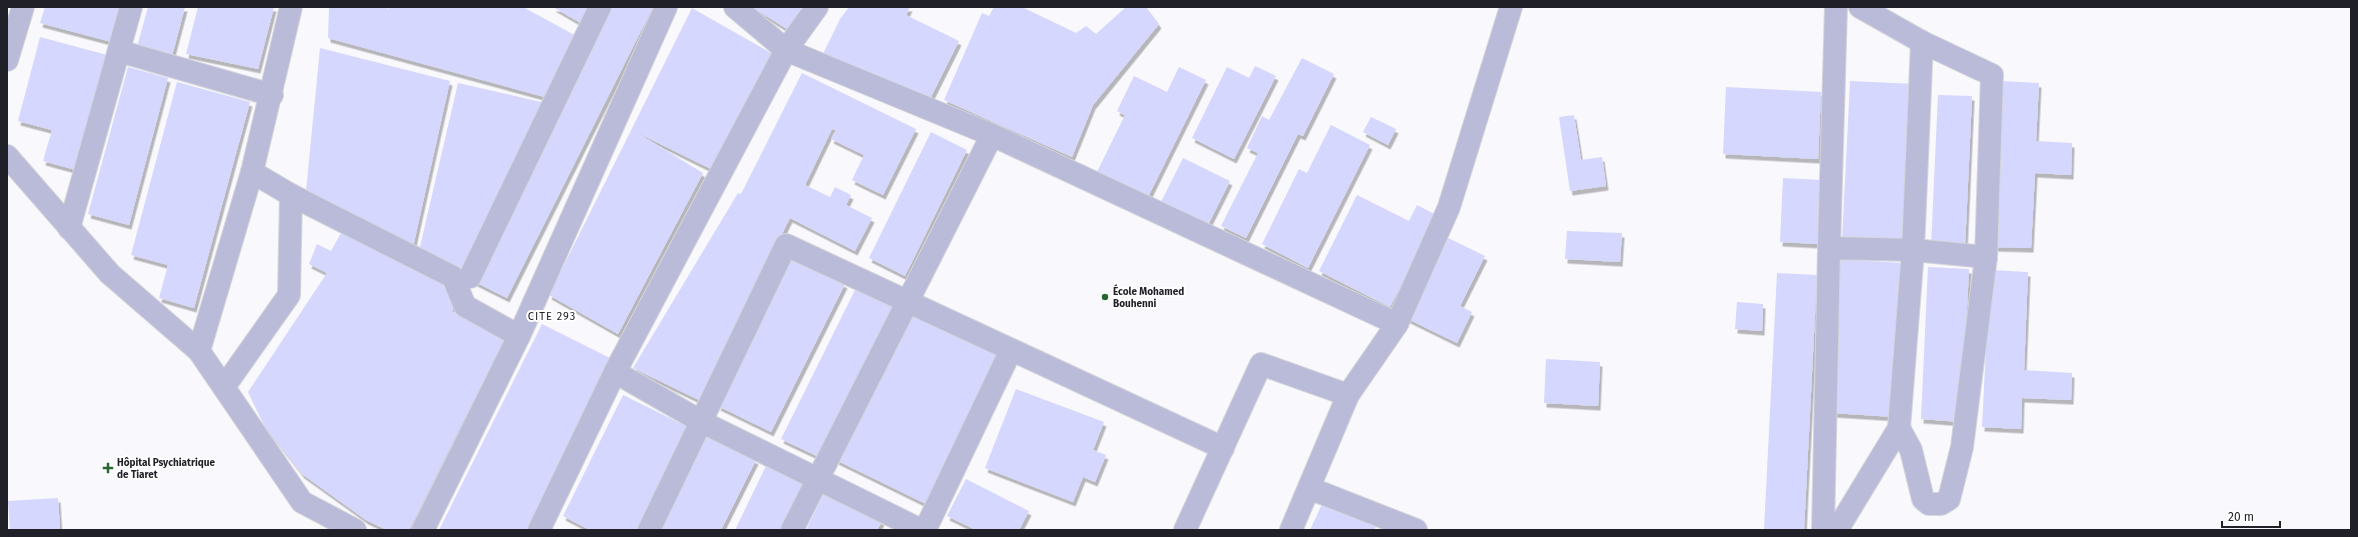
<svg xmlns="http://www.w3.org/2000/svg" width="2358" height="537" font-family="'Fira Sans',sans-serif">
	<defs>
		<filter id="shadow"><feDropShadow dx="2.5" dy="4.5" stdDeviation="0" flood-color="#0004"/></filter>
	</defs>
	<rect width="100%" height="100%" fill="#f8f8fd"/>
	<g fill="#d5d7fe" filter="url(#shadow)">
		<polygon points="45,7 122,7 112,42 40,23"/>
		<polygon points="148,7 185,7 172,56 137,47"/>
		<polygon points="198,7 274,7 258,69 186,54"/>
		<polygon points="329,7 387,7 388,10 389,7 523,7 580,38 552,99 328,38"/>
		<polygon points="553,7 592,7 584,25"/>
		<polygon points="608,7 653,7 507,298 473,281"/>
		<polygon points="752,7 802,7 787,29"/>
		<polygon points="849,7 910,7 906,15 959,41 926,107 822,56 840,19"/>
		<polygon points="994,7 1022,7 1076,33 1086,26 1096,34 1126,7 1146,7 1159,24 1093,105 1072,157 944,100 982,13 989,16"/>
		<polygon points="692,8 771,53 711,169 634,131 703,173 618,334 549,295"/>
		<polygon points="40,37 107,55 76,170 43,161 52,130 18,121"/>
		<polygon points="320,48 450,81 413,247 342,217 343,209 306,191"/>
		<polygon points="1302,58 1334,74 1303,136 1298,134 1246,238 1221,226 1258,153 1247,148 1262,116 1269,120"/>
		<polygon points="1255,66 1276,76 1234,159 1192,138 1227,67 1249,78"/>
		<polygon points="128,67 168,78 129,225 88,214"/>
		<polygon points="1179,67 1206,80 1148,197 1097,172 1125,115 1117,111 1134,76 1167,92"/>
		<polygon points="802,73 916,129 883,195 852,180 864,155 831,139 836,130 832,129 805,185 830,197 835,187 851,195 846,205 872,218 855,251 790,218 699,400 633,368 738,193 741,194"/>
		<polygon points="1850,81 1916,84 1908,244 1842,241"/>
		<polygon points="2001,81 2039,83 2036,141 2072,143 2071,175 2035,173 2031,248 1993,247"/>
		<polygon points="177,82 250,102 194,308 159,298 168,265 131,255"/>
		<polygon points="458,83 550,104 468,274 419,251"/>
		<polygon points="1726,87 1821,92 1818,159 1723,154"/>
		<polygon points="1938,95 1972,96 1965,248 1931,246"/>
		<polygon points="1574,115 1581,160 1602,157 1606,186 1570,191 1559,117"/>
		<polygon points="1371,117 1396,129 1388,145 1363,132"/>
		<polygon points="1331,125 1370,145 1308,268 1262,244 1299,169 1307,173"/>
		<polygon points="931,132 967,150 905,276 869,258"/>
		<polygon points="1183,158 1230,181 1208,225 1161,202"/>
		<polygon points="1783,178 1821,180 1818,244 1780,242"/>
		<polygon points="1357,195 1409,221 1417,205 1436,215 1390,307 1319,271"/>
		<polygon points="345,226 451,287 453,312 506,335 409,530 387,530 366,520 302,474 265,427 248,392 327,273 309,264 317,244 331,251"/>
		<polygon points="1567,231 1622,233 1620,262 1565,259"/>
		<polygon points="1446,237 1485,256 1460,306 1472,312 1457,343 1406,318"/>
		<polygon points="792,257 845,284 771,432 718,406"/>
		<polygon points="1839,259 1902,263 1895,417 1832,413"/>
		<polygon points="1928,267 1969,269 1961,422 1921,419"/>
		<polygon points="1990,270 2028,272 2024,370 2072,373 2071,400 2022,398 2021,429 1982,427"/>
		<polygon points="1777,273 1817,275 1804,530 1764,530"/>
		<polygon points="857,286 895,305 819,457 781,439"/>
		<polygon points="1737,302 1763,304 1762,331 1735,329"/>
		<polygon points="912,307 1004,352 928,505 836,460"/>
		<polygon points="542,324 612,359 527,530 439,530"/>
		<polygon points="1546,359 1600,362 1598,406 1544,403"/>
		<polygon points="1016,389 1104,422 1093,450 1106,455 1095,482 1083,477 1073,502 985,468"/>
		<polygon points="623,395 690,428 639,530 590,530 563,516"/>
		<polygon points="706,435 756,460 721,530 658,530"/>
		<polygon points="767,464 808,484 785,530 735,530"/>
		<polygon points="966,479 1029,511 1019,530 976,530 947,516"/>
		<polygon points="824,493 882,521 877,530 806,530"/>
		<polygon points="58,498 60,530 10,530 8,501"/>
		<polygon points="1323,502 1376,527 1374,530 1310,530"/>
	</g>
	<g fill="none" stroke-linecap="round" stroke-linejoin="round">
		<g stroke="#d5d5db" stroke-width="24">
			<g id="minor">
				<polyline points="291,7 252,172 199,351 302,502 355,530"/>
				<polyline points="735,7 786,50 992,135 1397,324"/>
				<polyline points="1860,7 1922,42 1992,75 1986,257 1962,447 1949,499 1941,504 1929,504 1923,499 1911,450 1899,428"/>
				<polyline points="119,51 272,95"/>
				<polyline points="7,60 23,7"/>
				<polyline points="7,156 110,274 199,351"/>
				<polyline points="252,172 291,195 453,277 465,306 519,336"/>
				<polyline points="69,228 131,7"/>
				<polyline points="1829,248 1836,7"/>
				<polyline points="470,277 600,7"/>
				<polyline points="615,372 702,422 921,530"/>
				<polyline points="224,387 289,295 291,195"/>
				<polyline points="1309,488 1416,530"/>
				<polyline points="423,530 519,336 666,7"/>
				<polyline points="539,530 615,372 786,50 817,7"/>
				<polyline points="649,530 786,245 1223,448"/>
				<polyline points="792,530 992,135"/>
				<polyline points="925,530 1011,350"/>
				<polyline points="1185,530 1261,364 1348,395"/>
				<polyline points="1291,530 1348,395 1397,324 1449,207 1511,7"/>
				<polyline points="1823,530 1829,248 1913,250 1986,257"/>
				<polyline points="1837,530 1899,428 1913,250 1922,42"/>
			</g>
		</g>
		<use href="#minor" stroke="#babbd8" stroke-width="22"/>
	</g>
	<g fill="#276832" stroke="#fff" stroke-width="1.5">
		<circle cx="1105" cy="297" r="4"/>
		<path d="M106 462h4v4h4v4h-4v4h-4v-4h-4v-4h4z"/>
	</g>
	<g text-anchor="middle" stroke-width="4" stroke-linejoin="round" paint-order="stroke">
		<g font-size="10" font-weight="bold" fill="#202028" stroke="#fff" text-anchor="start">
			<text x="1113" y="295">École Mohamed<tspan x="1113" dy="12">Bouhenni</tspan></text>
			<text x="117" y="466">Hôpital Psychiatrique<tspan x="117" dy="12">de Tiaret</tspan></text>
		</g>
		<g font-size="11" letter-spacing="1" fill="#202028" stroke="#fff">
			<text x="552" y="320">CITE 293</text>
		</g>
	</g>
	<rect width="2358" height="537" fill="none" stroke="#202028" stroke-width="16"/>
	<path d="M2222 521v6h58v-6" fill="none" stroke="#202028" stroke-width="2"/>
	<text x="2228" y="521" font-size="12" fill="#202028" stroke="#ffffff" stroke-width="3" paint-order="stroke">20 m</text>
</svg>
